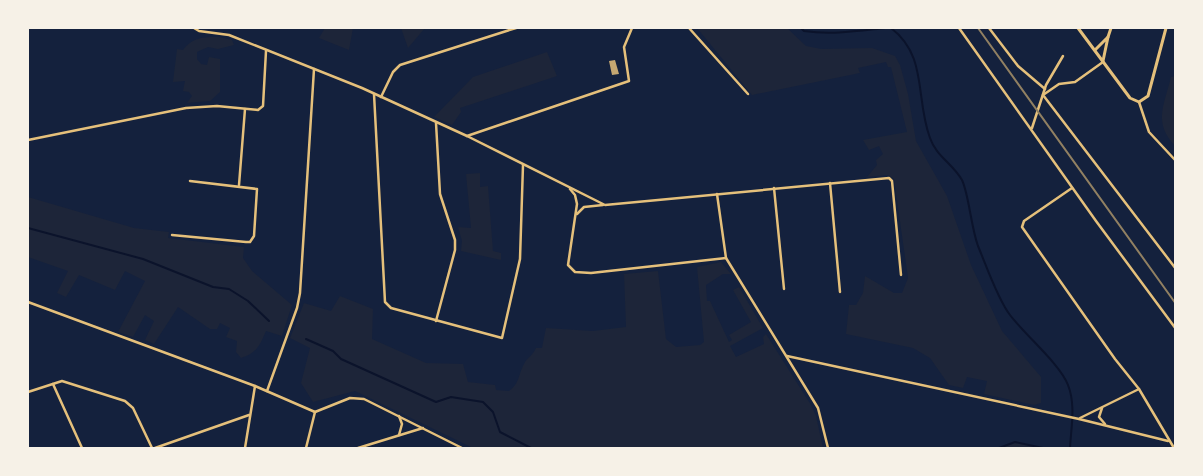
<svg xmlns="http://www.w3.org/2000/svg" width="1203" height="476" font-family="Cabin,sans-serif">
	<rect width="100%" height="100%" fill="#14213d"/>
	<g fill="#1d2539">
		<polygon points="325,28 353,28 349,50 319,38"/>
		<polygon points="401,28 425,28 408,48"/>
		<polygon points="697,28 787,28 806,46 821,49 872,48 895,56 900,65 908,94 916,141 947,196 971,265 1002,331 1041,377 1041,403 1034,405 984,394 987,381 967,377 963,388 949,385 930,358 913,348 846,334 849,305 856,305 863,293 865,276 894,293 902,293 908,278 894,179 888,175 867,177 877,165 876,160 883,154 879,146 869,150 863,140 907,132 891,67 888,67 886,62 858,68 860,73 752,95"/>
		<path d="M 219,37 L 232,40 L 234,45 L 218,49 L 208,47 L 197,52 L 197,59 L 201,64 L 207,65 L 209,57 L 220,59 L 220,92 L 210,101 L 187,103 L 192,96 L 189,92 L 183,91 L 185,81 L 173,82 L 177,49 L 183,50 C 193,37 203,37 219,37 Z"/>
		<polygon points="547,52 557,76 460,108 461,112 452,125 434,117 473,77"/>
		<path d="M 1175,76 L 1176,76 L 1175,146 C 1153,122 1164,106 1171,77 Z"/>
		<polygon points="480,173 480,187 488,186 493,251 501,253 501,260 461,251 462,241 458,227 471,228 466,174"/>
		<path d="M 28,197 L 134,228 L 169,232 L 168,238 L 244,247 L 243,258 L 252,271 L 292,305 L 282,336 L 266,331 C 260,345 257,353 241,358 L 236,352 L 237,341 L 226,337 L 230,328 L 220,323 L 217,329 L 210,329 L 178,307 L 154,344 L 145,340 L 154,321 L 145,315 L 133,337 L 118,332 L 145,281 L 125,271 L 115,290 L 79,275 L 66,297 L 57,293 L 68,271 L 28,257 Z"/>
		<path d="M 721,262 L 731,274 L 723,274 L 706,285 L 707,301 L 710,301 L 729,342 L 732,340 L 729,335 L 751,322 L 733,290 L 739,287 L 763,328 L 730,346 L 736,357 L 764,344 L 763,337 L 766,334 L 811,405 L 816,416 L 823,448 L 473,448 L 355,391 L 313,402 L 301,383 L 310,348 L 290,338 L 304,303 L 331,311 L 340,296 L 373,309 L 372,339 L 426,363 L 463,364 L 468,382 L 495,385 L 496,390 L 509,391 C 520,383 518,375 524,364 C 527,357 532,357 536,348 L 542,348 L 546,328 L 593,331 L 626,327 L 624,274 L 658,271 L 666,339 L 676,347 L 700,345 L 704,342 L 697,267 Z"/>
		<polygon points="1015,442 1043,448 999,448"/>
	</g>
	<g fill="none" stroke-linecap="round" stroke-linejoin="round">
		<g stroke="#0b132b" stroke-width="2">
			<path d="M 801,28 L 804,31 C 832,35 857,31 885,28"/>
			<path d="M 891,28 C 928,56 915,98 930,138 C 936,156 953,164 962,180 C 969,195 971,227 978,246 C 986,265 998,300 1010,315 C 1025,335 1060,364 1068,385 C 1076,405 1071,428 1070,448"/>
			<polyline points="28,228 143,259 213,287 229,289 248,301 269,321"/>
			<polyline points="306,339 333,351 341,359 436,402 451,397 483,402 493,412 500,432 531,448"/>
			<polyline points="999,448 1015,442 1043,448"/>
		</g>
	</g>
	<polygon fill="#c6a872" points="615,60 619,74 612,75 609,61"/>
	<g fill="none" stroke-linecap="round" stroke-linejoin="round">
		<g stroke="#e5c07b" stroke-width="2.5">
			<polyline points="194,28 199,31 229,35 362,88 467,136 605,205 889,178 892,181 901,275"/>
			<polyline points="689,28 748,94"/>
			<polyline points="959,28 1096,221 1176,329"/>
			<polyline points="989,28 1018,66 1045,89"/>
			<polyline points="1103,62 1075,82 1059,84 1043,95 1176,269"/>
			<polyline points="374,94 385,302 391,308 502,338 520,259 523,165"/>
			<polyline points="381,97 393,72 400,65 516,28"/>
			<polyline points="1139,102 1149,132 1176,161"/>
			<polyline points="1032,128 1046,85 1063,56"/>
			<polyline points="467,136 629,81 624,47 632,28"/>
			<polyline points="28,140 186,108 217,106 258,110 263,106 266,51"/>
			<polyline points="830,183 840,292"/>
			<polyline points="239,185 245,109"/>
			<polyline points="774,188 784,289"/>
			<polyline points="1072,188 1024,221 1022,227 1115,359 1139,389 1174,448"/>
			<polyline points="570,189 575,195 577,204 568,265 575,272 591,273 726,258"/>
			<polyline points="717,194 726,258 818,408 828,448"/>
			<polyline points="577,214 584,207 603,205"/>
			<polyline points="172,235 246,242 250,242 254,236 257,189 190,181"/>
			<polyline points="28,302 255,386 315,412"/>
			<polyline points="436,321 455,250 455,240 440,194 436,123"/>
			<polyline points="787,356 1079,419 1168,441"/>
			<polyline points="53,384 82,448"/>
			<polyline points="267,391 297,308 300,293 314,69"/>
			<polyline points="28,392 62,381 125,401 133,408 152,448"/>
			<polyline points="1102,408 1099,417 1105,424"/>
			<polyline points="315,412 350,398 364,399 462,448"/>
			<polyline points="399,416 402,424 399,435"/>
			<polyline points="1080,418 1139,389"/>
			<polyline points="155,448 249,415"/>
			<polyline points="245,448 255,386"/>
			<polyline points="306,448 315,412"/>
			<polyline points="358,448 423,428"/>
		</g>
		<g stroke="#e5c07b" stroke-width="3">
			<polyline points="1078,28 1130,98 1139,102 1148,96 1166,28"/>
			<polyline points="1108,37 1111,28"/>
			<polyline points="1095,50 1108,37 1103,61"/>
		</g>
		<polyline stroke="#918062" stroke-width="2" points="978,28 1176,304"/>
	</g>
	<rect width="1203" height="476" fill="none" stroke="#f6f1e7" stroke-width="58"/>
</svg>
